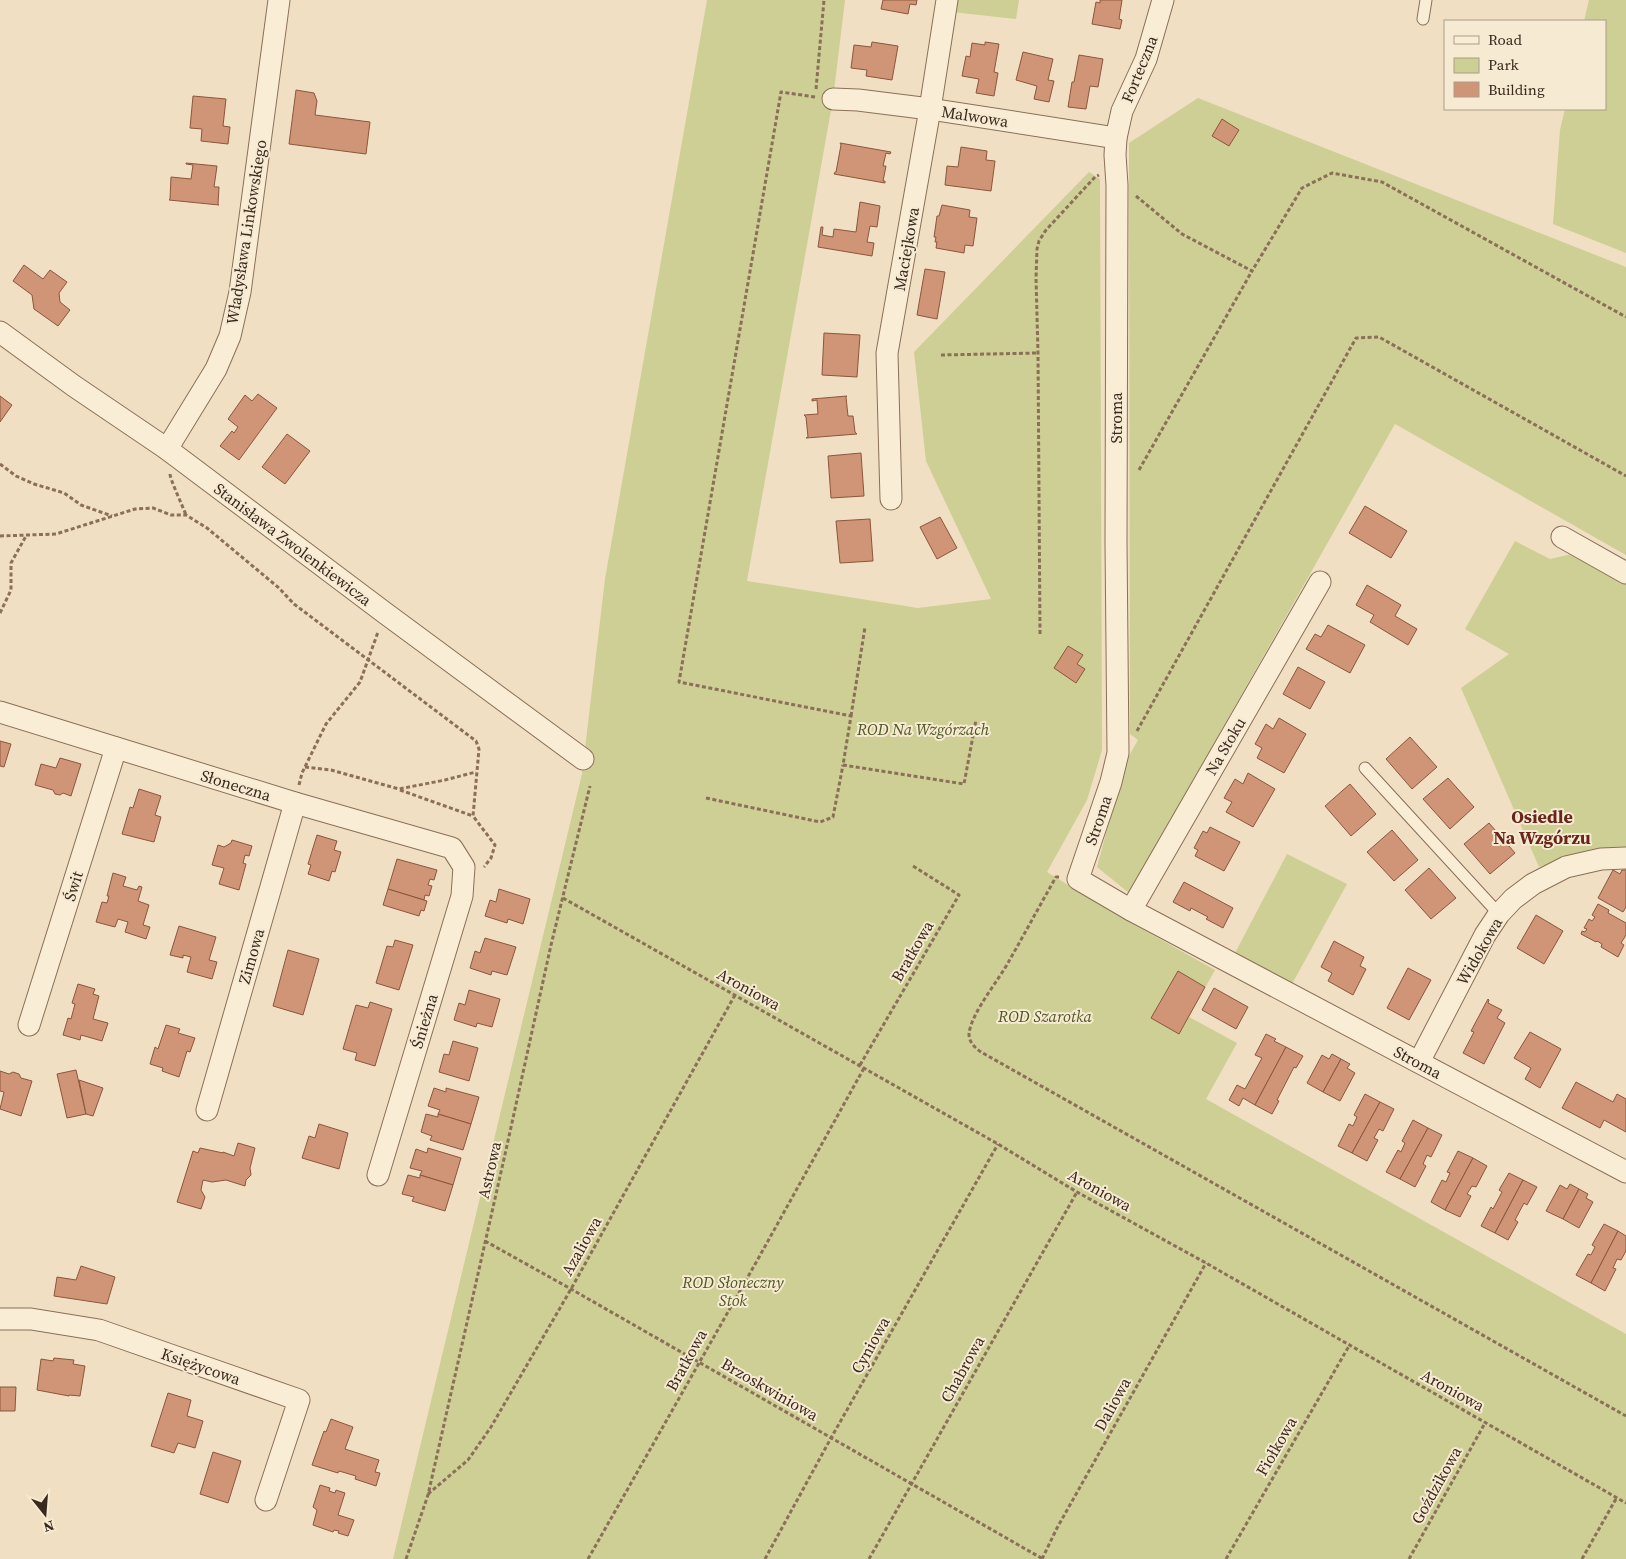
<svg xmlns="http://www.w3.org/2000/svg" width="1626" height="1559" font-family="'Source Serif 4',serif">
	<rect width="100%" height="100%" fill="#f0dfc2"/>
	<g fill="#cdcf95">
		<polygon points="707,0 845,0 833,99 747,581 918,608 991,599 926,461 914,352 1089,172 1100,179 1102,750 1087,800 1047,872 1117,915 1215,970 1189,1017 1237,1043 1206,1099 1626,1334 1626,1559 393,1559 582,774 605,579"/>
		<polygon points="954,0 1019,0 1016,19 952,12"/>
		<polygon points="1589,0 1626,0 1626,253 1553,224 1560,130 1565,109 1605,109 1605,21 1584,21"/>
		<polygon points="1198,98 1626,267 1626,555 1395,424 1129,893 1097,867 1125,763 1138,740 1130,734 1129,143"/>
		<polygon points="1515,541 1550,559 1576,553 1626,581 1626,849 1590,850 1539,867 1461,688 1509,654 1465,629"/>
		<polygon points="1287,854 1347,884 1292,984 1234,955"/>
	</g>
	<g fill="#d09476" stroke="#8b563d">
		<polygon points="883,0 917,0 916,5 910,4 908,14 881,9"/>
		<polygon points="1100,0 1122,0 1119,19 1122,20 1120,29 1092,24 1096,2 1100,3"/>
		<polygon points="872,42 898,46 892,80 866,76 867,70 851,68 854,45 871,47"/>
		<polygon points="985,42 999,44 994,72 998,73 994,96 976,93 979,79 962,76 966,56 970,57 972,43 985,45"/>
		<polygon points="1023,52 1053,59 1048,80 1054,81 1049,102 1034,99 1037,86 1016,80"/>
		<polygon points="1079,55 1103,59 1098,87 1090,86 1086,109 1068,107 1072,82 1074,82"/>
		<polygon points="296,90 314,93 317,101 315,115 370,122 366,154 289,144"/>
		<polygon points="193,96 226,99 223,126 230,127 228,144 201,141 202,129 190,128"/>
		<polygon points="1222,119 1239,130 1229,146 1212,136"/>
		<polygon points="840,143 891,152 890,154 886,153 883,166 886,166 883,181 885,181 885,183 834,174 835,172 836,172 841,145"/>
		<polygon points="961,147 987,151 986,160 995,161 991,191 945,185 947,166 958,167"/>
		<polygon points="186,163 217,166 214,187 219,187 218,204 219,205 169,200 170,199 171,177 191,179 193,165 186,164"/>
		<polygon points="860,202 880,206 877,227 870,226 867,242 874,243 872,256 818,247 821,227 823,227 822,235 833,237 834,229 856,232"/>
		<polygon points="942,205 970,210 969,217 977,218 973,246 965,245 964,253 936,248 937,242 935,242 936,237 934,237 937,216 939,216"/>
		<polygon points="24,265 43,279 50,270 67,282 59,293 60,302 70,310 58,326 34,309 32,295 13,281"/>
		<polygon points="925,269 945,272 937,319 917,315"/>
		<polygon points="824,333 860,335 857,377 822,375"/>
		<polygon points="258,394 277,408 239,460 220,446 232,431 234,433 238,427 228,419 245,395 252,401"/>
		<polygon points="0,396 12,405 0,422"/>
		<polygon points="847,396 846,397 848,416 853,416 855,432 857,434 806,438 808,437 806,417 804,415 818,414 817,400 812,401 812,399"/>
		<polygon points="287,434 310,451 285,484 262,467"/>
		<polygon points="861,453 864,496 831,498 828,456"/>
		<polygon points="1365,506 1407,531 1391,558 1349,533"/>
		<polygon points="940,517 957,548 937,559 920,527"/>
		<polygon points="870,519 873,561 840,563 836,521"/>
		<polygon points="1367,585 1401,605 1395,616 1417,629 1408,645 1370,622 1374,615 1356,605"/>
		<polygon points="1328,625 1365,645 1350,673 1306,649 1315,634 1321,637"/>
		<polygon points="1068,646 1083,655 1077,664 1085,669 1076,683 1054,668"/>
		<polygon points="1298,667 1325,682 1310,709 1283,694"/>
		<polygon points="1279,718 1306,734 1284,773 1257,758 1262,748 1255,744 1266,724 1273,729"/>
		<polygon points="1410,737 1437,767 1412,789 1386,759"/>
		<polygon points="0,741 11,744 4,767 0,766"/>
		<polygon points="60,758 81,764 71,796 63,793 60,795 55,794 53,790 35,785 41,764 56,768"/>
		<polygon points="1248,773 1275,789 1253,827 1226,812 1232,802 1224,798 1235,779 1243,784"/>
		<polygon points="1448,778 1474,807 1450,829 1423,799"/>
		<polygon points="1350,784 1376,814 1351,836 1325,806"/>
		<polygon points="139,789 161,796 155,815 161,817 154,842 122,834 130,807 133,808"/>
		<polygon points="1489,823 1515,853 1490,874 1464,844"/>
		<polygon points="1210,827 1240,842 1224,871 1195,856 1198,850 1194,848 1203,831 1207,833"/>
		<polygon points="1392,830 1418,860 1394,881 1367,852"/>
		<polygon points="317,835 337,841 334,850 341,852 335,872 332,871 329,881 308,874 311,865 308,864"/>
		<polygon points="232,840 252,846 249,856 245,855 243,863 246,864 239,890 219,884 224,868 212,865 218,845 224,847 231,843"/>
		<polygon points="397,859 437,870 434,880 430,879 428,885 432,886 429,896 425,895 424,900 388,889"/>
		<polygon points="1429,868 1456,898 1431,919 1405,890"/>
		<polygon points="1613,870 1620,874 1622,870 1626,870 1626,907 1623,912 1598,898"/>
		<polygon points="113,873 126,877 123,886 137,890 139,886 142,887 138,901 149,905 143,925 150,927 146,939 125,932 128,922 118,919 115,927 96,922 102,902 107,903 109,896 107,896"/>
		<polygon points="1184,882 1233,908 1223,928 1206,919 1208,917 1191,908 1190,911 1173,902"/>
		<polygon points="388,889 427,901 424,911 421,910 419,916 383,905"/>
		<polygon points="499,889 530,899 523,924 508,919 507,923 485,916 490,900 496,902"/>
		<polygon points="1598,904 1609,910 1608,913 1626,923 1626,935 1621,943 1624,945 1618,957 1601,947 1602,944 1597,941 1596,942 1581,934 1582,931 1585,932 1587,929 1584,928 1589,919 1592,921 1595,917 1592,915"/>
		<polygon points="1536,915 1563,931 1544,964 1517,948"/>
		<polygon points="179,926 216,937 209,960 217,962 212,979 187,972 191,957 183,955 183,958 170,955"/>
		<polygon points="485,938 516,947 507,975 492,971 491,975 470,968 475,951 480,953"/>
		<polygon points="395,940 413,945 399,990 376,983 387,946 393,947"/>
		<polygon points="1334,941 1364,957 1360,966 1366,969 1353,995 1328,981 1332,973 1321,967"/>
		<polygon points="288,950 319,959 303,1015 273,1006"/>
		<polygon points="1408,968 1431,980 1409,1020 1387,1008"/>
		<polygon points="1178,971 1205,987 1179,1034 1151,1018"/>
		<polygon points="78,984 95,989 93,994 99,996 93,1019 108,1023 102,1041 81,1035 80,1040 63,1035 68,1018 71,1019 75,1004 72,1003"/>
		<polygon points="1214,988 1248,1007 1236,1029 1202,1010"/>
		<polygon points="469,990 500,999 492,1027 477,1023 476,1027 454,1020 459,1003 465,1005"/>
		<polygon points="1488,999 1489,1000 1488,1003 1502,1010 1497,1018 1505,1023 1484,1064 1463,1053 1474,1032 1471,1031"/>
		<polygon points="370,1002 392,1009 375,1066 355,1060 357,1053 343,1049 356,1005 368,1008"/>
		<polygon points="166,1025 180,1029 178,1033 195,1038 190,1052 187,1051 179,1077 162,1071 163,1068 150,1064 155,1047 158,1049"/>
		<polygon points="1530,1032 1561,1049 1540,1088 1525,1079 1531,1068 1514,1058"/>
		<polygon points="1266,1034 1276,1039 1274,1041 1286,1047 1255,1105 1243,1098 1239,1106 1229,1100 1237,1085 1245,1089 1262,1058 1255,1055"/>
		<polygon points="453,1041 478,1048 469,1081 439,1072 444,1054 449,1055"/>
		<polygon points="1286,1047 1303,1056 1296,1068 1294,1067 1277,1100 1279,1101 1272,1114 1255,1105"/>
		<polygon points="1332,1054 1341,1059 1323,1092 1307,1083 1322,1055 1329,1059"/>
		<polygon points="1341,1059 1350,1064 1347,1068 1355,1073 1340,1101 1323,1092"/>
		<polygon points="76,1070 86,1114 67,1118 57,1074"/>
		<polygon points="0,1071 9,1074 13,1072 19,1074 21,1078 32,1081 21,1116 0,1109 4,1092 0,1091"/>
		<polygon points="79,1080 103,1088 93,1116 86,1114"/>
		<polygon points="1576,1082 1613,1102 1617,1094 1626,1099 1626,1132 1604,1120 1600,1128 1562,1108"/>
		<polygon points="434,1088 446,1092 446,1088 479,1097 471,1124 438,1114 440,1110 428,1106"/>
		<polygon points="1365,1094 1380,1102 1352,1153 1338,1146 1349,1124 1353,1126 1357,1117 1354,1115"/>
		<polygon points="1380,1102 1394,1109 1383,1131 1379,1129 1374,1138 1378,1140 1367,1161 1352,1153"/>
		<polygon points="426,1114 438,1117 438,1114 471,1124 463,1150 430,1140 432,1136 421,1132"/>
		<polygon points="1413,1120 1428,1128 1400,1179 1386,1172 1398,1150 1401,1152 1405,1143 1402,1141"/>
		<polygon points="319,1124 348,1133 339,1169 302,1158 309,1136 315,1138"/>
		<polygon points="1428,1128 1442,1135 1431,1157 1427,1155 1423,1164 1426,1166 1415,1187 1400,1179"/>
		<polygon points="238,1143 255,1148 250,1168 251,1175 246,1180 245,1186 226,1180 212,1182 203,1180 201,1190 205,1197 201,1209 177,1202 193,1151 198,1153 200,1148 223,1153 223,1152 234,1156"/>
		<polygon points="428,1148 461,1158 453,1185 420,1175 422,1171 410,1168 416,1149 427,1153"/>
		<polygon points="1458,1151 1473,1158 1445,1210 1431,1202 1442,1180 1446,1182 1450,1173 1447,1172"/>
		<polygon points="1473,1158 1487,1166 1476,1187 1472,1186 1467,1194 1471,1196 1460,1217 1445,1210"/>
		<polygon points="1509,1173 1523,1180 1495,1233 1481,1226 1491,1207 1493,1209 1502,1192 1499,1190"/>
		<polygon points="408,1175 420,1178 420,1175 453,1185 445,1211 412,1201 414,1197 402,1194"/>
		<polygon points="1523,1180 1537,1187 1527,1205 1524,1203 1515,1220 1518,1222 1508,1240 1495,1233"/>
		<polygon points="1570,1184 1579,1189 1563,1219 1546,1211 1560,1185 1567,1189"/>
		<polygon points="1579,1189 1588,1194 1586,1198 1593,1202 1579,1228 1563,1219"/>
		<polygon points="1604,1224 1618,1231 1591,1283 1576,1275 1588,1254 1591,1255 1595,1247 1592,1245"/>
		<polygon points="1618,1231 1626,1236 1626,1251 1621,1260 1617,1259 1613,1268 1616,1269 1605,1291 1591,1283"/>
		<polygon points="81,1266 115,1277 107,1304 54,1296 57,1277 76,1280"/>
		<polygon points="54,1358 74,1360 73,1364 85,1366 80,1396 69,1395 69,1396 37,1390 41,1359 53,1361"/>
		<polygon points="0,1387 16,1387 15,1411 0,1411"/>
		<polygon points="168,1393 191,1400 187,1416 203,1421 195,1448 178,1443 174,1453 151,1446"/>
		<polygon points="331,1419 353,1427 345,1449 379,1460 375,1472 380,1473 376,1486 355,1479 356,1476 339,1471 338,1473 312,1465 324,1431 326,1432"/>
		<polygon points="213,1452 241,1461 228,1503 200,1494"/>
		<polygon points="320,1485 330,1488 329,1491 335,1493 336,1490 345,1493 338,1515 354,1520 348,1536 338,1533 339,1531 334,1530 333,1532 313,1525 317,1510 313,1507"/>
	</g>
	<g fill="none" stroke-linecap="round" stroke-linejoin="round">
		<g stroke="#8b6f58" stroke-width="13">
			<g id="service">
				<polyline points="1423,19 1426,0"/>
				<polyline points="1365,768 1499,914"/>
			</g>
		</g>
		<g stroke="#8b6f58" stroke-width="23">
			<g id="minor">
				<polyline points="1163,0 1146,59 1122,111 1116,138 1115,155 1117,185 1116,542 1118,753 1111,782 1078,879 1131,910 1626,1172"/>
				<polyline points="833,99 858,100 930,109 1116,138"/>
				<polyline points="0,332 74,386 167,449 385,613 583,759"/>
				<polyline points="167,449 216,369 230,336 240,292 279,0"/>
				<polyline points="891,499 887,353 930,109 947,0"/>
				<polyline points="1562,537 1626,573"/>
				<polyline points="0,712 295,803 452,848 464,867 462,896 378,1175"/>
				<polyline points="1131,910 1320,582"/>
				<polyline points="29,1025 116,748"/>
				<polyline points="1419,1062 1485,935 1499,914 1513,899 1533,884 1566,867 1601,859 1626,858"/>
				<polyline points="207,1110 295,803"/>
				<polyline points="0,1319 31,1319 99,1330 299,1400 266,1500"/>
			</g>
		</g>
		<g stroke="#8b6f58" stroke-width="3" stroke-dasharray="4 2.5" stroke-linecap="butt">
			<polyline points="816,89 824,0"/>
			<polyline points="815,97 781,92 679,682 851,716 843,765 964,784 976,720"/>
			<polyline points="1136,196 1182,234 1252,271 1302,188 1332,173 1382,182 1626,317"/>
			<polyline points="941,355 1038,353"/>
			<polyline points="0,464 16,476 34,484 64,493 81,505 112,516"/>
			<polyline points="1139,470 1252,271"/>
			<path d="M 170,474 C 170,479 183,507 186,515"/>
			<polyline points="0,536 56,534 135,509 153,508 171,515 186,515 207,528 279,588 294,604 476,741 479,749 473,816 495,845 491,858 484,867"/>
			<polyline points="0,613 11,590 11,563 26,536"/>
			<polyline points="1040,634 1038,353 1036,278 1037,249 1039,241 1046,230 1095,177 1099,175"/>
			<polyline points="851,716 865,627"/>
			<polyline points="1137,731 1356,338 1379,337 1626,476"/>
			<polyline points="305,767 331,770 399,789 445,780 476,772"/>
			<polyline points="299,785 302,773 326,724 360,682 378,632"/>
			<polyline points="400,790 473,816"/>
			<polyline points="706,798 820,822 833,817 843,765"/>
			<path d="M 1059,877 L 1056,877 C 1040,905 1025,933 1009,961 C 999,980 971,1013 969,1034 C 969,1042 975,1048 981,1052 L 1626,1416"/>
			<polyline points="563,898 998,1144 1077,1192 1206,1263 1626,1503"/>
			<polyline points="860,1065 959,895 913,866"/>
			<polyline points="485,1241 571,1289 1043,1559"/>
			<polyline points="428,1494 468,1460 491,1427 571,1289 735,995"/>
			<polyline points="406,1559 428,1495 506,1150 551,945 590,786"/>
			<polyline points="588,1559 758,1259 864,1068"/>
			<polyline points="765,1559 831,1438 998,1144"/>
			<polyline points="869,1559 1077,1192"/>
			<polyline points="1042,1559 1057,1528 1206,1263"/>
			<polyline points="1226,1559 1349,1346"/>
			<polyline points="1409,1559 1485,1423"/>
			<polyline points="1582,1559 1617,1497"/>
		</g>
		<use href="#service" stroke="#faedd6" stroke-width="11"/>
		<use href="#minor" stroke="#faedd6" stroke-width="21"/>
	</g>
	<g text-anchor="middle" stroke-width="4" stroke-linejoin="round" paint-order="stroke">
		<g font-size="16" fill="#3a291d" stroke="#f7ead2">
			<text transform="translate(1139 69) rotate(-68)" y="6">Forteczna</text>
			<text transform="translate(975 116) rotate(9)" y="6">Malwowa</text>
			<text transform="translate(246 232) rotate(-81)" y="6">Władysława Linkowskiego</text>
			<text transform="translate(906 249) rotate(-80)" y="6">Maciejkowa</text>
			<text transform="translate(1116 418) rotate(-90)" y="6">Stroma</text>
			<text transform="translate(293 544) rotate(37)" y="6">Stanisława Zwolenkiewicza</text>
			<text transform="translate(1225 746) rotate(-60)" y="6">Na Stoku</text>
			<text transform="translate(236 785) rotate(17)" y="6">Słoneczna</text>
			<text transform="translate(1098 820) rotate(-71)" y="6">Stroma</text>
			<text transform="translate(73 886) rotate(-73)" y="6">Świt</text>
			<text transform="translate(912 951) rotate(-60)" y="6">Bratkowa</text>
			<text transform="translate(1479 951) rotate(-60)" y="6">Widokowa</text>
			<text transform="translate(251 956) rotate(-74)" y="6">Zimowa</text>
			<text transform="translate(749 989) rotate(29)" y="6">Aroniowa</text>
			<text transform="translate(424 1021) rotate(-73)" y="6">Śnieżna</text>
			<text transform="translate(1418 1062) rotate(28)" y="6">Stroma</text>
			<text transform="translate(489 1170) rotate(-77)" y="6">Astrowa</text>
			<text transform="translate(1100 1190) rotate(29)" y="6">Aroniowa</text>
			<text transform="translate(581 1246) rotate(-61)" y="6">Azaliowa</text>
			<text transform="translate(870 1345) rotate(-61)" y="6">Cyniowa</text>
			<text transform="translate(686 1360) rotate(-61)" y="6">Bratkowa</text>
			<text transform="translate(201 1366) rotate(19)" y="6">Księżycowa</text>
			<text transform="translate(962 1369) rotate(-61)" y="6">Chabrowa</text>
			<text transform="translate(770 1389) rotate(30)" y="6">Brzoskwiniowa</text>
			<text transform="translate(1453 1390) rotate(29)" y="6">Aroniowa</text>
			<text transform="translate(1112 1404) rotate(-61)" y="6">Daliowa</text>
			<text transform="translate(1276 1446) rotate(-60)" y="6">Fiołkowa</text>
			<text transform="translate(1436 1485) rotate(-61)" y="6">Goździkowa</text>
		</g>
		<g font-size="16" font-style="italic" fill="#4e5823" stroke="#f7ead2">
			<text x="923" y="735">ROD Na Wzgórzach</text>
			<text x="1045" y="1022">ROD Szarotka</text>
			<text x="733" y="1288">ROD Słoneczny<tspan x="733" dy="18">Stok</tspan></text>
		</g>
		<g font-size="18" font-weight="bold" fill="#69251a" stroke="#f7ead2">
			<text x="1542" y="823">Osiedle<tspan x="1542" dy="21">Na Wzgórzu</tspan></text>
		</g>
	</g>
	<rect x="1444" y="20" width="162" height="90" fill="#f7ead2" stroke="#ab9d8a"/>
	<rect x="1454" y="36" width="25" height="8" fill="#faedd6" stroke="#ab9d8a"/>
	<text x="1488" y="45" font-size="15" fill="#3a291d">Road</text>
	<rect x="1454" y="58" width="25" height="15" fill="#cdcf95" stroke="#ab9d8a"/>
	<text x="1488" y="70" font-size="15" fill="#3a291d">Park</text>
	<rect x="1454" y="82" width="25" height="15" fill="#d09476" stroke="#ab9d8a"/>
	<text x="1488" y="95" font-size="15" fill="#3a291d">Building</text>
	<g transform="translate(45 1514) rotate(163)" stroke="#f7ead2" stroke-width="4" paint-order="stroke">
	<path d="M0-4L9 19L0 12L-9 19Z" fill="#3a291d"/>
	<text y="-8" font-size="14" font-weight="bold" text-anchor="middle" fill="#3a291d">N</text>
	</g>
</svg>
